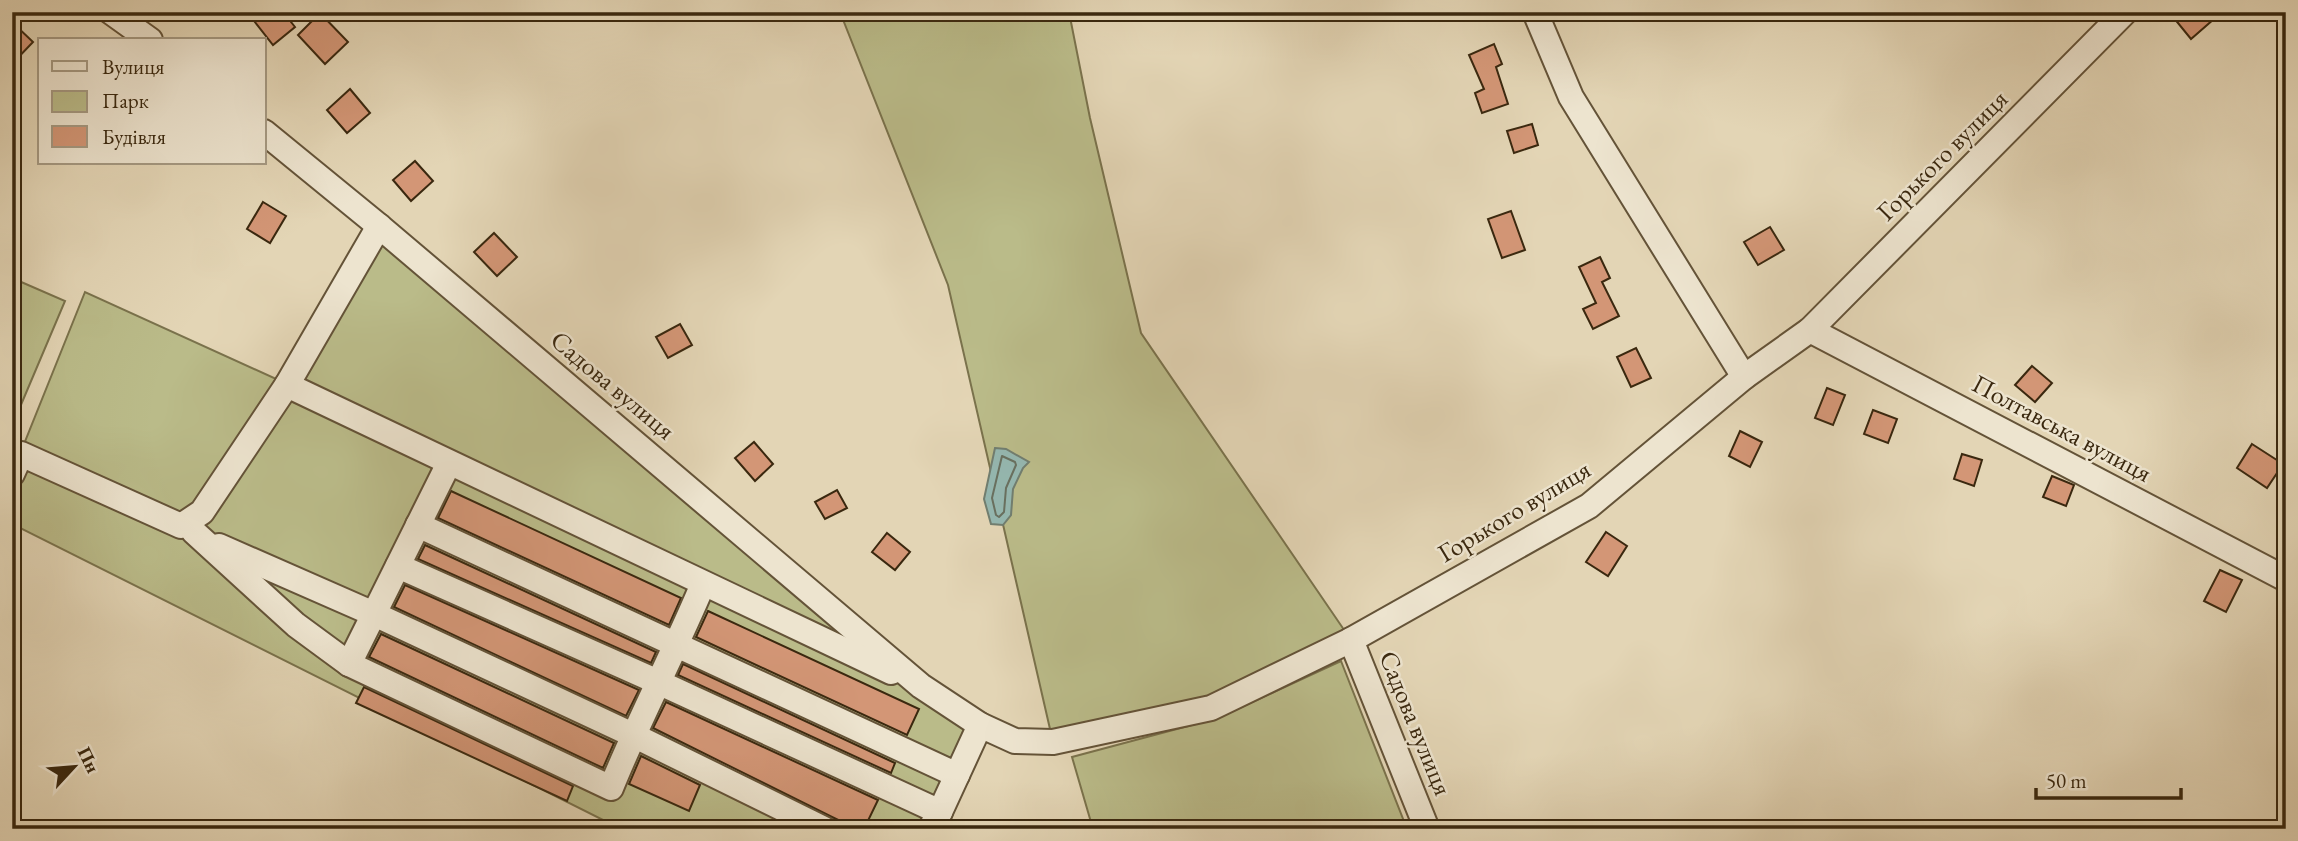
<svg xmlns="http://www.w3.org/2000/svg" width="2298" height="841" font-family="'EB Garamond',serif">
	<rect width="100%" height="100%" fill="#e3d5b5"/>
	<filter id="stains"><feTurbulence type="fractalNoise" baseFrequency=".00286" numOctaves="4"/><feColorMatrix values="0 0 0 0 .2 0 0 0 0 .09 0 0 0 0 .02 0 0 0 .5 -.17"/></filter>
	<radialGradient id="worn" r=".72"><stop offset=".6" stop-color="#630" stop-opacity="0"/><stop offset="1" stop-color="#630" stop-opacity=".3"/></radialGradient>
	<g fill="#babb89" stroke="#7a724c" stroke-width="2">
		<polygon points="840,12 1069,12 1090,118 1141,333 1351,640 1211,708 1053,742 948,285"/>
		<polygon points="379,226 980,725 930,829 621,829 12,524 12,474 85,292 287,384"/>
		<polygon points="12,278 65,301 12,426"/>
		<polygon points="1341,661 1407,829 1093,829 1072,757 1218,718"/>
	</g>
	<polygon fill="#95b8b1" stroke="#717e70" stroke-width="2" points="995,448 1006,449 1029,462 1023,468 1013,489 1011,515 1003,525 991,524 984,499"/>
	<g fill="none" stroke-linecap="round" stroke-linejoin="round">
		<polygon stroke="#687060" stroke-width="2" points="1002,456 1015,462 1016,465 1006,488 1004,512 999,517 996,515 992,498"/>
	</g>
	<g fill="#d39676" stroke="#3a280f" stroke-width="2">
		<polygon points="247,12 283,12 295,27 273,45"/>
		<polygon points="2169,12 2222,12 2191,39"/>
		<polygon points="320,13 348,42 325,64 298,35"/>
		<polygon points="12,22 33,42 12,64"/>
		<polygon points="1494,44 1502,64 1496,67 1508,104 1482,113 1475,93 1484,89 1469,55"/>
		<polygon points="350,89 370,113 347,133 327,110"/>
		<polygon points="1532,124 1538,145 1514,153 1507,131"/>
		<polygon points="415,161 433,181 411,201 393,180"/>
		<polygon points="263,202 286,216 270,243 247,229"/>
		<polygon points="1511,211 1525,250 1502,258 1488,219"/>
		<polygon points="1770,227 1784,250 1758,265 1744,242"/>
		<polygon points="494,233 517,257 497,276 474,252"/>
		<polygon points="1600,257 1610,278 1602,282 1619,316 1593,329 1583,309 1596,303 1579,267"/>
		<polygon points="680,324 692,345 668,358 656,337"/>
		<polygon points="1636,348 1651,378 1631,387 1617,357"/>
		<polygon points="2032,366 2052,383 2035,402 2015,385"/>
		<polygon points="1827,388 1845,395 1833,425 1815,418"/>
		<polygon points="1873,410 1897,419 1888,443 1864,434"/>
		<polygon points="1740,431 1762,442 1750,467 1729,456"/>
		<polygon points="754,442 773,464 755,481 735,458"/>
		<polygon points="2252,444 2283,464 2267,488 2237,468"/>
		<polygon points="1962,454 1982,460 1974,486 1954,479"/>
		<polygon points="2052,476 2074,485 2066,506 2043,497"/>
		<polygon points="837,490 847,508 825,519 815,502"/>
		<polygon points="451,491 681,598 669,625 438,518"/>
		<polygon points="1606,532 1627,546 1608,576 1586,562"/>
		<polygon points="887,533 910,552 895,570 872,552"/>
		<polygon points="425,545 656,652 651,663 418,559"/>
		<polygon points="2220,570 2242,580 2226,612 2204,601"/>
		<polygon points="405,585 639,690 626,716 394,607"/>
		<polygon points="708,611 919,709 907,735 696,637"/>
		<polygon points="381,634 614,743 603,768 369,657"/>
		<polygon points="683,664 895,763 891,773 678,675"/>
		<polygon points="364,687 573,786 567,801 356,703"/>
		<polygon points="666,702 878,800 864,829 857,829 832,817 653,728"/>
		<polygon points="641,756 700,785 689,811 629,784"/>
	</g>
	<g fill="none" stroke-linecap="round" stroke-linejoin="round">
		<g stroke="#645338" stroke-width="28">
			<g id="minor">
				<polyline points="111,12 150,40"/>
				<polyline points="1535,12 1571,97 1744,377"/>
				<polyline points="264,132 379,226 921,686 980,725 1015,741 1053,742 1211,708 1351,640 1589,506 1744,377 1810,330 2125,12"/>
				<polyline points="1810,330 2286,579"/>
				<polyline points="287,385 891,672"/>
				<polyline points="12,474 21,454 181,526 202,512 287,385 379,226"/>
				<polyline points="418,525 957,775"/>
				<path d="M 194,532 L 296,625 L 349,664 L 611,788 C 639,719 674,653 703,584"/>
				<polyline points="219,546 374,614 633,735 824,829"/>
				<polyline points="398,566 658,682 940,812"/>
				<polyline points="1351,640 1427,829"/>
				<polyline points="349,664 449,463"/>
				<polyline points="930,829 940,812 980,725"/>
			</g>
		</g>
		<use href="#minor" stroke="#ede4cf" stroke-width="24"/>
	</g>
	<g text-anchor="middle" stroke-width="5" stroke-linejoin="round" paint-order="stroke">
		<g font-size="26" fill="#3a280f" stroke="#ede4cf">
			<text transform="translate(1942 155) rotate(-45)" y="9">Горького вулиця</text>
			<text transform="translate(613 385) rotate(40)" y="9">Садова вулиця</text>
			<text transform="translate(2062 428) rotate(28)" y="9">Полтавська вулиця</text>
			<text transform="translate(1514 511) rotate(-31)" y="9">Горького вулиця</text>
			<text transform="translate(1416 723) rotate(68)" y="9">Садова вулиця</text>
		</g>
	</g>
	<rect width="2298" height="841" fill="none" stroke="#e3d5b5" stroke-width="42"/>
	<rect x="14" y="14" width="2270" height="813" fill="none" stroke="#3a280f" stroke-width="3.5"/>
	<rect x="21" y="21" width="2256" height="799" fill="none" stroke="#3a280f" stroke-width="2"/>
	<rect x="38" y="38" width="228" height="126" fill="#ede4cf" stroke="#a59982" stroke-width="2"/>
	<rect x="52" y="61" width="35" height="10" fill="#ede4cf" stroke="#a59982" stroke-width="2"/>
	<text x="102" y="74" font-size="21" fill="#3a280f">Вулиця</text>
	<rect x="52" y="91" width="35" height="21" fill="#babb89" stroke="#a59982" stroke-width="2"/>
	<text x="102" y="108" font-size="21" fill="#3a280f">Парк</text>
	<rect x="52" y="126" width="35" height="21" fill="#d39676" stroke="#a59982" stroke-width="2"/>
	<text x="102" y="144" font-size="21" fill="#3a280f">Будівля</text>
	<g transform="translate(74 767) rotate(64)" stroke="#ede4cf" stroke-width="5" paint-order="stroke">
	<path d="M0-5L12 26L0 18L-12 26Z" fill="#3a280f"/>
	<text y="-10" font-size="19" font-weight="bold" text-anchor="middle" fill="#3a280f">Пн</text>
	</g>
	<path d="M2036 788v10h145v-10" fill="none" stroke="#3a280f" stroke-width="3.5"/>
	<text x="2046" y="788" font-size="21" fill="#3a280f" stroke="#ede4cf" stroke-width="5" paint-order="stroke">50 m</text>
	<rect width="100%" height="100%" filter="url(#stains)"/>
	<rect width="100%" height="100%" fill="url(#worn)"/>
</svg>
